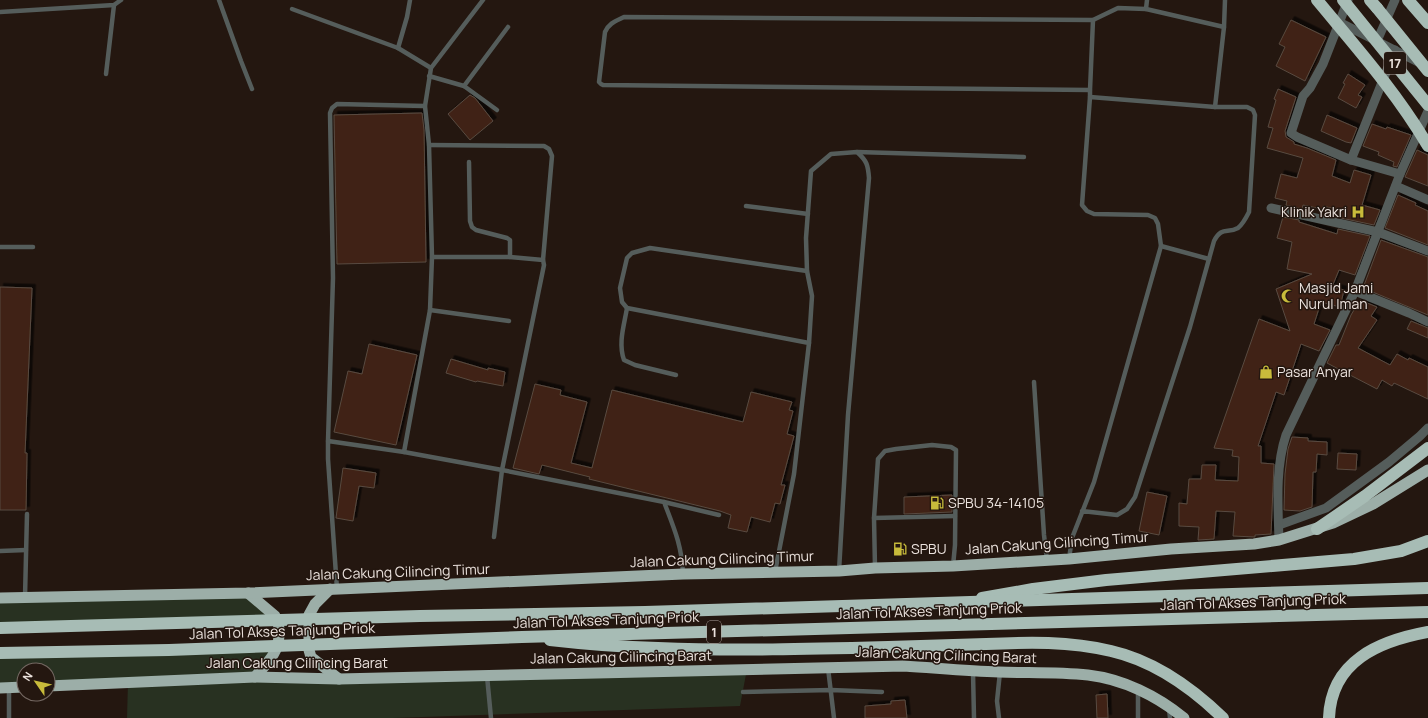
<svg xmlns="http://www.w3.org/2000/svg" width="1428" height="718" font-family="Manrope,sans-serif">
	<defs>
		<filter id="shadow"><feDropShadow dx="3.5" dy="-3.5" stdDeviation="0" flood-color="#0009"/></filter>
	</defs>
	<rect width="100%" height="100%" fill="#241710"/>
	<g fill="#283121">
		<polygon points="248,593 275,616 0,628 0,598"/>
		<polygon points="278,644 256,676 747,669 740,706 393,718 127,718 128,682 48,686 48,670 24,670 24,687 0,689 0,653"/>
	</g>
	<g fill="#3f2312" stroke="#594a41" filter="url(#shadow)">
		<polygon points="1291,20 1326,37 1305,81 1276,66 1285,47 1279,44"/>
		<polygon points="1348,74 1365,85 1358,95 1362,97 1356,108 1338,98 1345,84 1343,83"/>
		<polygon points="1278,89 1296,97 1285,131 1286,137 1294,142 1294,144 1307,148 1336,160 1332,176 1350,183 1354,170 1371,175 1362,205 1380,210 1374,225 1341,218 1342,216 1338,215 1339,210 1323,206 1322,209 1303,205 1302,209 1286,205 1287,201 1275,198 1281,174 1297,178 1303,158 1267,148 1273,128 1268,127 1276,100 1274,99"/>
		<polygon points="470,95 475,98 493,121 470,140 448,114"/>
		<polygon points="422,113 424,130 426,262 337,264 334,115"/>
		<polygon points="1327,115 1357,128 1351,143 1346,142 1321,131"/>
		<polygon points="1372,124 1386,129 1387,127 1411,135 1397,167 1393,166 1394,162 1378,155 1379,152 1363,146"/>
		<polygon points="1417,150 1428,155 1428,186 1405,177"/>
		<polygon points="1398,195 1416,203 1415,205 1428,211 1428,245 1385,228"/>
		<polygon points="1283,217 1299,220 1299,222 1337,234 1338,229 1370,236 1355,275 1339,270 1332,287 1344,290 1340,307 1321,302 1314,324 1330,330 1319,351 1301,344 1284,395 1276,392 1258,446 1261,446 1261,463 1274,464 1271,534 1255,535 1255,537 1233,536 1235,512 1216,511 1214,539 1198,540 1199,527 1179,526 1179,503 1187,504 1189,479 1201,479 1202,465 1216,465 1215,480 1238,481 1239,457 1232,456 1233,450 1214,448 1259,319 1290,331 1276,289 1312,274 1287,269 1292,242 1277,238"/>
		<polygon points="1381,240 1428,257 1428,315 1363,288"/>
		<polygon points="0,287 32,288 25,453 27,453 26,510 0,510"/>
		<polygon points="1360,300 1377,307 1371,316 1377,320 1358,348 1390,365 1397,354 1408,360 1409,358 1428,367 1428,399 1394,383 1392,386 1382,380 1377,389 1327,363 1336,345 1339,345 1351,315"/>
		<polygon points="1411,321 1428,328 1428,338 1407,329"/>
		<polygon points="369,344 417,355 396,445 334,432 348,371 362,374"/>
		<polygon points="451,359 488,370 488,368 505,372 503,386 477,381 476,382 446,373"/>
		<polygon points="535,384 561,390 560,395 587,402 571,463 592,468 612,390 743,422 751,392 792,402 789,410 793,411 787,434 794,436 781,485 785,485 780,504 775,503 770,522 751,517 747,532 728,528 731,515 720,511 589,479 590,477 542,465 539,474 513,468"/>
		<polygon points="1292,437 1308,438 1308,441 1327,442 1327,455 1317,454 1316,472 1313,472 1312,507 1300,511 1284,510 1285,474 1288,449"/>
		<polygon points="1338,453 1357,454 1356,470 1337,469"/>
		<polygon points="343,468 376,473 374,488 359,486 353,521 336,518"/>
		<polygon points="1147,492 1167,496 1159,535 1139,531"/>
		<polygon points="952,495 952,512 904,514 904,497"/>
		<polygon points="1107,694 1108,718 1097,718 1096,695"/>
		<polygon points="905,700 907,718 865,718 865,706 891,704 891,701"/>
	</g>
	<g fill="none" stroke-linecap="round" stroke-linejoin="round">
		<g stroke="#555d5b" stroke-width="4.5">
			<polyline points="219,0 241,61 252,89"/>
			<polyline points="292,9 398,48 431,68"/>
			<polyline points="1146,9 1224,27"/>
			<polyline points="0,12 114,5 121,0"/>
			<polyline points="398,48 407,17 410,0"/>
			<polyline points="106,74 114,5"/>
			<polyline points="429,76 464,86 497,110"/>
			<polyline points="464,86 508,27"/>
			<polyline points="1090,90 1093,20"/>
			<path d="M 1090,97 L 1090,90 L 603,85 L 601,84 L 599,82 L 605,32 C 609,23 616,21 624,17 L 1093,20 L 1118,8 L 1146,9 L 1147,0"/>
			<polyline points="1215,107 1224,27 1225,0"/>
			<polyline points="429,145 544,146 549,149 552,156 543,260"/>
			<polyline points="857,152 1024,157"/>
			<polyline points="469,162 470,221 472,227 476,230 507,238 510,240 510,257"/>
			<polyline points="746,206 808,214"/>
			<polyline points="1161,246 1209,259"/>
			<polyline points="0,247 33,247"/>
			<polyline points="432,257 510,257 543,260 544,265 502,470 494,537"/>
			<path d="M 627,308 C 624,326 618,343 624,360 L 635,365 L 676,375"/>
			<polyline points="430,310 509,321"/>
			<path d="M 809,343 L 812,296 L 807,271 L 806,238 L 811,171 L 831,154 L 857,152 C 867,161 868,165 869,178 L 848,415 L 839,571"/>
			<polyline points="1034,382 1044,535 1047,560"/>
			<polyline points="328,441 333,278 330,113 332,108 337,104 425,106"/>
			<polyline points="404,452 430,310 432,257 429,145 425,106 431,68 483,0"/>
			<polyline points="664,502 719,515"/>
			<polyline points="874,518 955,516"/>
			<polyline points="0,551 26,550"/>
			<path d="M 1069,559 L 1072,538 L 1094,482 L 1161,246 L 1158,224 L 1155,218 L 1148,215 L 1094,214 L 1087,211 L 1082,205 L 1090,97 L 1215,107 L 1247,107 L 1253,110 L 1255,115 L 1249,212 C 1246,218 1243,224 1238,228 C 1227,234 1222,226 1214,241 L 1190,327 L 1135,497 L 1127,509 L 1117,515 L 1082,511"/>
			<polyline points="875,568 874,518 878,459 885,451 896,449 932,445 951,447 956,450 955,545 953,566"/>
			<polyline points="775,572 794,474 809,343 627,308 622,302 620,288 627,258 632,253 650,248 807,271"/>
			<path d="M 337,589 L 328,459 L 328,441 L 404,452 L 502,470 L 664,502 C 674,528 682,546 683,574"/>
			<polyline points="25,597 27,514"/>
			<polyline points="828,668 834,718"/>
			<polyline points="973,672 974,718"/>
			<polyline points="487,676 491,718"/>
			<polyline points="9,688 9,718"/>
			<polyline points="743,692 831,690 882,692"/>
			<polyline points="1169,709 1170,718"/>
			<polyline points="999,718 997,701 1000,672"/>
			<polyline points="1138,718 1138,689"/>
		</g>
		<g stroke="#555d5b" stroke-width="9">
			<polyline points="1348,0 1323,64 1310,88 1303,96 1291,133 1297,137 1351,160 1400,174"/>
			<polyline points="1339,22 1420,63"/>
			<polyline points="1377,41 1395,0"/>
			<polyline points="1351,160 1395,50"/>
			<polyline points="1396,186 1428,200"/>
			<polyline points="1271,208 1378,232 1428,251"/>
			<polyline points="1355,291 1409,313 1428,322"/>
			<polyline points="1279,525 1326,508 1389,462 1420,436 1428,428"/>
			<path d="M 1279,540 C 1278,506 1275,468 1286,435 L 1355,291 L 1400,174 L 1428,111"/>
		</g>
		<g stroke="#9caea8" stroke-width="11">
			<polyline points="330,589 315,604 309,615 309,650 311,657 339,679"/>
			<path d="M 248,593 L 275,616 C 279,622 279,627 279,634 C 279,653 267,663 255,677"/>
			<polyline points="0,598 248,593 683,574 839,571 875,568 953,566 1069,559 1171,549 1254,544 1279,540 1333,523 1373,504 1428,470"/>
			<path d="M 48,686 L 255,677 L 339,679 L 904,666 C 936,668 968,671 999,672 C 1029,673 1058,672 1088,675 C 1123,679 1157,696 1184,718"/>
			<polyline points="0,688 24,687"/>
		</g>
		<g stroke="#a7bcb5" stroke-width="12">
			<polyline points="1370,0 1377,8"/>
			<polyline points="1408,0 1428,23"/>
			<polyline points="1317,529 1365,496 1428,448"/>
			<polyline points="982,598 1033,589 1106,580 1354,559 1401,551 1428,541"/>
			<path d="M 550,640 C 585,644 621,647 658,648 C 734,651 811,649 888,647 C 920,646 953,645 986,644 C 1028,642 1069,641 1111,651 C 1155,661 1191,687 1223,718"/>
			<path d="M 1329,718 C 1331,661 1379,641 1428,632"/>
		</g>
		<g stroke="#a7bcb5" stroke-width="12">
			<path d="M 1317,0 C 1356,47 1397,93 1428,146"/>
			<polyline points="1343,0 1428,105"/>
			<polyline points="1377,8 1428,71"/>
			<polyline points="0,628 420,616 645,612 1428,588"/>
			<polyline points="0,653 169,650 522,637 1428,612"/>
		</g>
	</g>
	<defs>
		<g id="hospital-bare" transform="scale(1.08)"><path d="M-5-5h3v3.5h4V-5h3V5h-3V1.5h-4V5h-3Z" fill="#c8bb3b" stroke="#241710" stroke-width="2.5" paint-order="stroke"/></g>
		<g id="mosque-bare" transform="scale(1.08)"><path d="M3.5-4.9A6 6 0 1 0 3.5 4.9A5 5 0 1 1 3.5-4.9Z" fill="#c8bb3b" stroke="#241710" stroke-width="2.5" paint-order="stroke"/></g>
		<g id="shop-bare" transform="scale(1.08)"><path d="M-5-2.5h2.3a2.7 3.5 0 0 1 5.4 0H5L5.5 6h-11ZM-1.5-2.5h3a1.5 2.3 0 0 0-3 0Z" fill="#c8bb3b" stroke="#241710" stroke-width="2.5" paint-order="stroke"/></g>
		<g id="fuel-bare" transform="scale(1.08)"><path d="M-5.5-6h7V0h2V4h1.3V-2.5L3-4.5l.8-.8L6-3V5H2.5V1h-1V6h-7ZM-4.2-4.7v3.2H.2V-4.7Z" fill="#c8bb3b" stroke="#241710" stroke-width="2.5" paint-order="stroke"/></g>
	</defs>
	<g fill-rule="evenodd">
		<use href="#hospital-bare" x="1358" y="212"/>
		<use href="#mosque-bare" x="1288" y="296"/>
		<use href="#shop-bare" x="1266" y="372"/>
		<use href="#fuel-bare" x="937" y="503"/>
		<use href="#fuel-bare" x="900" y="549"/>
	</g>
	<g text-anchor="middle" stroke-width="3" stroke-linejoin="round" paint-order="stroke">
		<g fill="#241710" stroke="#afa5a0" stroke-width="1">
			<rect x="1384" y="52" width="22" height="22" rx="3"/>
			<rect x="707" y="621" width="14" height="22" rx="3"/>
		</g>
		<g font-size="13" font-weight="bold" fill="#ebe2dd">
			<text x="1395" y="68">17</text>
			<text x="714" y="637">1</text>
		</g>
		<g font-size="14" fill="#ebe2dd" stroke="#241710" text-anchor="start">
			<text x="1347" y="217" text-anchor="end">Klinik Yakri</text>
			<text x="1299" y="293">Masjid Jami<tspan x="1299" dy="16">Nurul Iman</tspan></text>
			<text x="1277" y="377">Pasar Anyar</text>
			<text x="948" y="508">SPBU 34-14105</text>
			<text x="911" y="554">SPBU</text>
		</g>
		<g font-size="14" fill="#ebe2dd" stroke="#241710">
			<text transform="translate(1057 543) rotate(-4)" y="5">Jalan Cakung Cilincing Timur</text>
			<text transform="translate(722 559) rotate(-2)" y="5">Jalan Cakung Cilincing Timur</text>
			<text transform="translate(398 572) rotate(-2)" y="5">Jalan Cakung Cilincing Timur</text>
			<text transform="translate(1253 602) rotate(-2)" y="5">Jalan Tol Akses Tanjung Priok</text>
			<text transform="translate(929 611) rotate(-2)" y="5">Jalan Tol Akses Tanjung Priok</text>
			<text transform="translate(606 620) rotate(-2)" y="5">Jalan Tol Akses Tanjung Priok</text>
			<text transform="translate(282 631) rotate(-2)" y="5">Jalan Tol Akses Tanjung Priok</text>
			<text transform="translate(946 655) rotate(2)" y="5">Jalan Cakung Cilincing Barat</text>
			<text transform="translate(621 657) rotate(-1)" y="5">Jalan Cakung Cilincing Barat</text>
			<text x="297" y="668">Jalan Cakung Cilincing Barat</text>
		</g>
	</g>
	<g transform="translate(36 682) rotate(304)"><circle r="19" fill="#241710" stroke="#746862"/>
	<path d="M0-3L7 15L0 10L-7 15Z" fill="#c8bb3b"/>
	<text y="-6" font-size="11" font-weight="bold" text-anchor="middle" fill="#ebe2dd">N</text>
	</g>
</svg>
